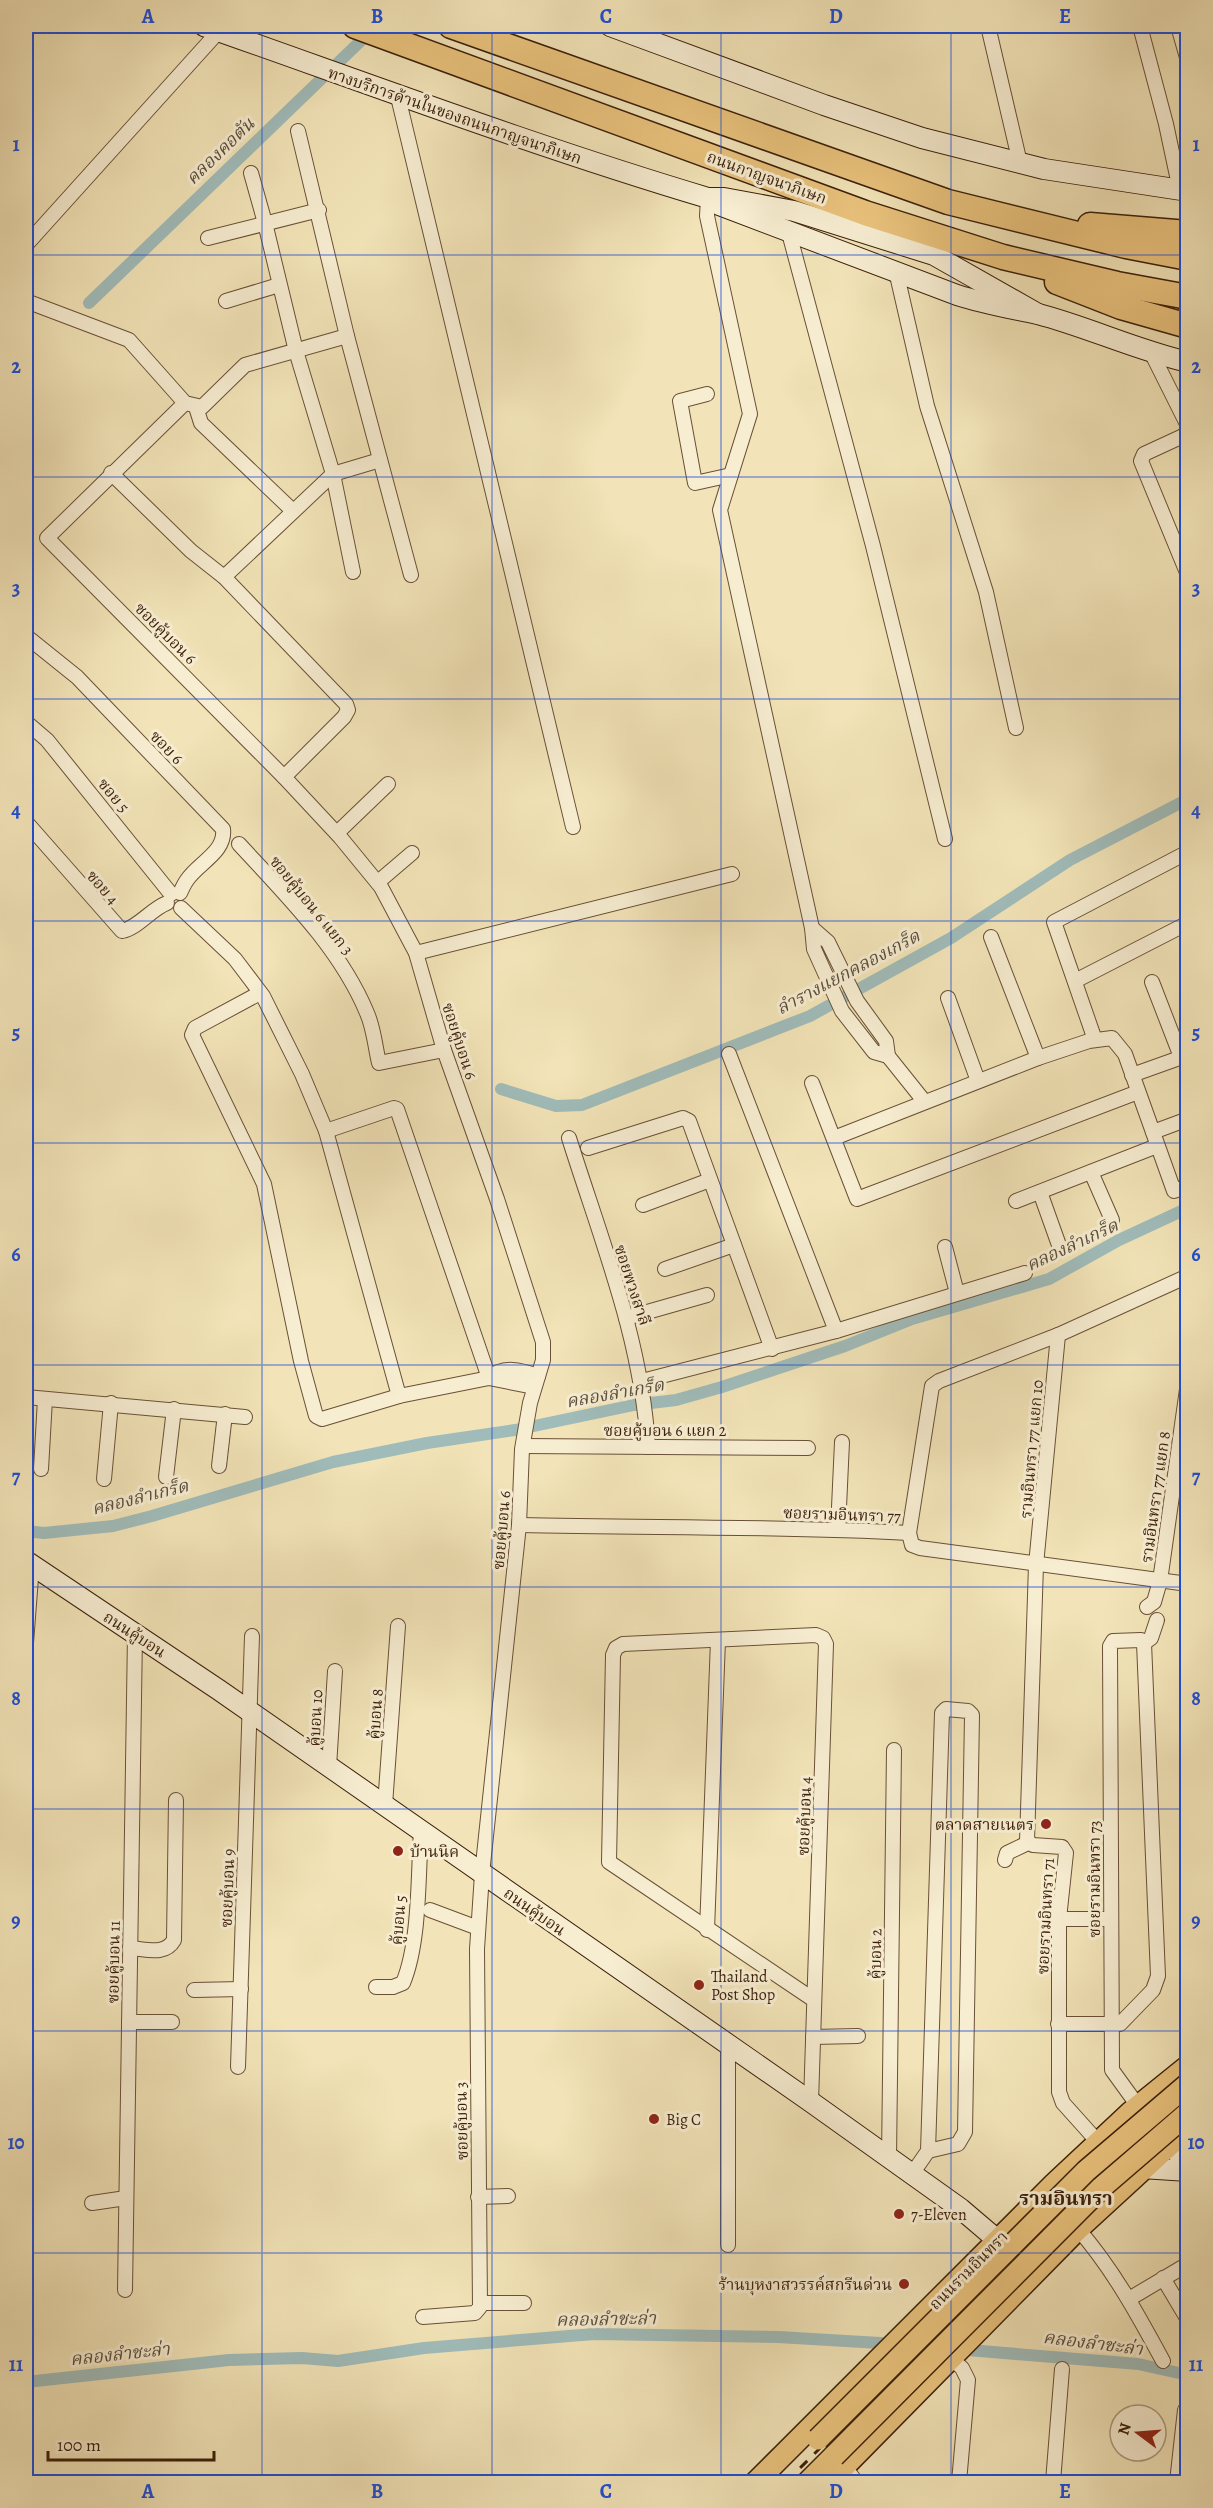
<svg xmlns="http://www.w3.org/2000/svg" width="1213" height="2508" font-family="Alegreya,'Noto Serif Thai',serif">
	<rect width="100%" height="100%" fill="#f2e4b8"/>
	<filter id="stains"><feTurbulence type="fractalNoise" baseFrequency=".00333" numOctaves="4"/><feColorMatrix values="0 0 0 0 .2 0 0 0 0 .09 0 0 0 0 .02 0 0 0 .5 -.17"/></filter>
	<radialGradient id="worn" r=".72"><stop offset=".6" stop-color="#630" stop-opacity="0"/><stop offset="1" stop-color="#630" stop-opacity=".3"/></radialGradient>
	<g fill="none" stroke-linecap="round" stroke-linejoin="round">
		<g stroke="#a0bcba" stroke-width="12">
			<polyline points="89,303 371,31"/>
			<polyline points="501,1089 556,1106 582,1105 810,1016 951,938 1070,860 1188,799"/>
			<polyline points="26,1531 44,1533 113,1526 152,1516 333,1462 427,1443 515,1430 634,1405 676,1400 722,1387 845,1346 912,1319 1049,1279 1119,1240 1188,1208"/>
			<polyline points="956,2349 1138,2364 1188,2375"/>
			<polyline points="26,2382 229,2360 302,2358 338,2361 424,2348 594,2334 778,2337 897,2344"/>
		</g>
		<g stroke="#695036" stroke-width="16">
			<g id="street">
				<polyline points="988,26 1020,163"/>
				<polyline points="1140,26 1166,124 1180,190"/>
				<polyline points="1178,26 1188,61"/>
				<polyline points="398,97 573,827"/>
				<polyline points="298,131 347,336 411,575"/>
				<polyline points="251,173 265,223 296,351 333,474 353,572"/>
				<polyline points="708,198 707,216 750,414 720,510 812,928"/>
				<polyline points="789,233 873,546 945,839"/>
				<polyline points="208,238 319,210"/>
				<polyline points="26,245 219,31"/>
				<polyline points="896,271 927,406 986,592 1016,728"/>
				<polyline points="26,301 129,340 185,403 202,407 245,365 347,336"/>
				<polyline points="226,301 279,285"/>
				<polyline points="1150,350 1188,426"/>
				<polyline points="707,394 680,401 695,483 731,475"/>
				<polyline points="185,403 47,538 284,777 340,837 381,887 416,953 444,1050 497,1199 543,1342 543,1360 530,1403 522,1449 519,1525 482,1874 477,1949 480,2307 475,2313 423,2317"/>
				<polyline points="196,407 201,423 293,511"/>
				<polyline points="1188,431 1183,436 1144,454 1141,461 1188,575"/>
				<polyline points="111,473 191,551 224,577 346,704 348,710 344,717 284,777"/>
				<polyline points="224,577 333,474 380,460"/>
				<path d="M 26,636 L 77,677 L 223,829 C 226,852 198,863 187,880 C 184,884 182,889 180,893"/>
				<polyline points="26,722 47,740 171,894"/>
				<path d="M 26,822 L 122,931 C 138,928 151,909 167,903"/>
				<polyline points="337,833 388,784"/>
				<path d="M 239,844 C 286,895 340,948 367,1013 C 374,1029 375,1046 379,1063 L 444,1050"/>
				<polyline points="378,882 412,853"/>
				<polyline points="181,908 235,959 263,996 302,1074 326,1131 399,1396"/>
				<polygon points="812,928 828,942 857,1001 886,1041 888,1056 874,1052 842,1011 814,949"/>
				<polyline points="991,937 1038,1058"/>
				<polyline points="416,953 732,874"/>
				<polyline points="1075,981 1188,923"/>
				<polyline points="1152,982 1181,1057"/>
				<polyline points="260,993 195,1028 192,1035 264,1184 301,1361 316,1416 322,1419 399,1396 489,1378 534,1387"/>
				<polyline points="948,998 978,1081"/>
				<polyline points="1095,1040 1054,922 1188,852"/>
				<polyline points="888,1056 924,1101"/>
				<polyline points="1132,1075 1188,1055"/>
				<polyline points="812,1083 857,1199 1138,1092"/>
				<polyline points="326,1131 394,1108 397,1109 489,1378"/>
				<polyline points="1153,1132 1188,1119"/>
				<path d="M 569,1138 C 601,1240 642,1340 648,1447"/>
				<polyline points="834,1138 1038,1058 1089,1041 1112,1038 1125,1054 1174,1191 1188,1186"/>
				<polyline points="588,1148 683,1118 689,1121 772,1349"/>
				<polyline points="1091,1172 1112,1220"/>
				<polyline points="1040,1192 1060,1248"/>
				<polyline points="1016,1201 1157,1146"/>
				<polyline points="643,1205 710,1180"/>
				<polyline points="945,1247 957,1293"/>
				<polyline points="665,1269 734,1245"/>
				<polyline points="626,1318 707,1295"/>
				<polyline points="836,1331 1025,1273"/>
				<polyline points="1058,1335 1036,1565 1027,1841 1033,1845 1062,1847 1066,1853 1059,1919 1059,2092 1063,2103 1098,2142"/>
				<path d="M 489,1378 C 503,1365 521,1370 538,1376"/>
				<polyline points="642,1381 836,1331 729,1054"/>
				<polyline points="26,1397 245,1417"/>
				<polyline points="523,1446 808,1448"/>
				<polyline points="219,1466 225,1414"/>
				<polyline points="41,1469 45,1399"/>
				<polyline points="166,1477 174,1409"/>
				<polyline points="104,1479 111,1403"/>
				<path d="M 519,1525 C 649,1528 779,1526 909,1533 L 912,1545 L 920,1548 L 1188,1584"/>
				<polyline points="838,1529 842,1442"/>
				<polyline points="909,1533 932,1386 939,1381 1058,1335 1188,1276"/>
				<polyline points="1147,1607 1154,1602 1160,1581 1188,1382"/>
				<polyline points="1188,1636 1188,1652"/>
				<polyline points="26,1643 32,1565"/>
				<polyline points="1144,1643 1151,1638 1157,1620"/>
				<polyline points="329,1767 335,1671"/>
				<polyline points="385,1805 398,1626"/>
				<polyline points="1005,1860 1007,1853 1028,1843"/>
				<polyline points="430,1910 478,1928"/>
				<polyline points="1059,1919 1111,1919"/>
				<polyline points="707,1930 718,1640"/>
				<path d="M 130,1948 C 146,1949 165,1956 174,1940 L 176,1800"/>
				<path d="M 376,1987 L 393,1987 L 403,1983 C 420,1942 418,1876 421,1831"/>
				<polyline points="194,1990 241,1989"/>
				<polyline points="129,2022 172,2022"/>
				<polyline points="1058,2024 1120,2024 1153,1990 1158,1976 1144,1643"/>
				<polyline points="813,2037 858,2036"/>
				<polyline points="238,2067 252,1636"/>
				<polyline points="811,2102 826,1644 823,1638 816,1635 623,1644 616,1648 613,1655 609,1862 814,2000"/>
				<polyline points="1138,2106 1112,2070 1110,1646 1113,1641 1141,1640 1144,1643"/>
				<polyline points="889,2158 894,1750"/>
				<polyline points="912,2174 928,2151 942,1713 946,1709 968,1711 972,1715 965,2132 958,2144 928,2151"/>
				<polyline points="478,2197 508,2196"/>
				<polyline points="92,2203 126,2198"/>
				<path d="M 1078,2229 C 1113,2269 1138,2315 1163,2361"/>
				<polyline points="728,2245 728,2044"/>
				<polyline points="1163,2278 1188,2320"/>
				<polyline points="125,2290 135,1634"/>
				<polyline points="1129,2299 1188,2264"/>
				<polyline points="480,2303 524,2303"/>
				<polyline points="949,2357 962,2368 968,2380 959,2482"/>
				<polyline points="845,2467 856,2482"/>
				<polyline points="1053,2482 1062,2369"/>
				<polyline points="1177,2482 1185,2410"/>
			</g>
		</g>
		<g stroke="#3b1f0a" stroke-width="22">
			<g id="secondary">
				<path d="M 204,26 C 372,85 537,147 708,198 L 724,198 L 794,211 L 934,255 L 1038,314"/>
				<polyline points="610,26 824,105 922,138 1044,169 1188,191"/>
				<path d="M 719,205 L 957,295 C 985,304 1010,308 1038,314 C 1088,327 1136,350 1188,362"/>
				<polyline points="26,1561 219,1690 811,2102 961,2209 1035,2272"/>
				<polyline points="1131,2112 1188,2162"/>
				<polyline points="1142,2168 1188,2171"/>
				<polyline points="1013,2252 1022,2252 1055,2220"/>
			</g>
		</g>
		<g stroke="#3b1f0a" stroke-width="24">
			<g id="primary">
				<polyline points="756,2482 1054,2184 1131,2112 1188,2066"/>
				<polyline points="808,2482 834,2456"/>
				<polyline points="829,2482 1078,2229 1188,2128"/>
			</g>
		</g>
		<g stroke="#3b1f0a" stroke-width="27">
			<g id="highway">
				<polyline points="355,26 865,213 1003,257 1117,284 1188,297"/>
				<polyline points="451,26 948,202 1126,246 1188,258"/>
				<polyline points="1090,225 1188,233"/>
				<polyline points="1057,282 1121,307 1188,326"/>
			</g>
		</g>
		<use href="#street" stroke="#f7edd1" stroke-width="14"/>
		<use href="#secondary" stroke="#f7edd1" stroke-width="20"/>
		<use href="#primary" stroke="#e9c27c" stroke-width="21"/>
		<use href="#highway" stroke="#e9c27c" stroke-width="24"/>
		<polyline stroke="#3b1f0a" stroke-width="3" stroke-dasharray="10 10" stroke-linecap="butt" points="786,2482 1098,2171 1188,2095"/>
		<g stroke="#3b1f0a" stroke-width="24" stroke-linecap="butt">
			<g id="primary-bridge">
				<polyline points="818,2439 1086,2171 1188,2084"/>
				<polyline points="834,2456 1101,2188 1188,2113"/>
			</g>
		</g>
		<use href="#primary-bridge" stroke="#e9c27c" stroke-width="21"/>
	</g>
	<path fill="none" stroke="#1d4ed8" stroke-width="1.5" stroke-opacity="0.55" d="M 262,26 L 262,2482M 492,26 L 492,2482M 721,26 L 721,2482M 951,26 L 951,2482M 26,255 L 1188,255M 26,477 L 1188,477M 26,699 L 1188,699M 26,921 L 1188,921M 26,1143 L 1188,1143M 26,1365 L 1188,1365M 26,1587 L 1188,1587M 26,1809 L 1188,1809M 26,2031 L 1188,2031M 26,2253 L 1188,2253"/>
	<g fill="#8f2418" stroke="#f7edd1" stroke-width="2">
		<circle cx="1046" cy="1824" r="6"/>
		<circle cx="398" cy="1851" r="6"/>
		<circle cx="699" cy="1985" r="6"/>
		<circle cx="654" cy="2119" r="6"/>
		<circle cx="899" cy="2214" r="6"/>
		<circle cx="904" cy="2284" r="6"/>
	</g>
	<g text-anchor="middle" stroke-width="6" stroke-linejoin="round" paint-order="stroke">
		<g font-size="16" fill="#3b1f0a" stroke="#f7edd1">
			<text transform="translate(455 115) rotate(19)" y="6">ทางบริการด้านในของถนนกาญจนาภิเษก</text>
			<text transform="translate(767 177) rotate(20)" y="6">ถนนกาญจนาภิเษก</text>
			<text transform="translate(166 633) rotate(45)" y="6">ซอยคู้บอน 6</text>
			<text transform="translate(167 747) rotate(46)" y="6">ซอย 6</text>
			<text transform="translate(114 795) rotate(50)" y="6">ซอย 5</text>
			<text transform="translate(103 887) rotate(49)" y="6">ซอย 4</text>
			<text transform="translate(312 905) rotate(51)" y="6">ซอยคู้บอน 6 แยก 3</text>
			<text transform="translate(460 1041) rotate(72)" y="6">ซอยคู้บอน 6</text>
			<text transform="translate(633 1285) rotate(72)" y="6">ซอยพวงสาลี</text>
			<text x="665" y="1436">ซอยคู้บอน 6 แยก 2</text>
			<text transform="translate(1031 1449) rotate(-85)" y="6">รามอินทรา 77 แยก 10</text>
			<text transform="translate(1155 1497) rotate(-82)" y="6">รามอินทรา 77 แยก 8</text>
			<text transform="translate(842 1514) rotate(2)" y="6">ซอยรามอินทรา 77</text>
			<text transform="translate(501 1530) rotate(-85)" y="6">ซอยคู้บอน 6</text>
			<text transform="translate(135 1634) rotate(33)" y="6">ถนนคู้บอน</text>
			<text transform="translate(375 1714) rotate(-86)" y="6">คู้บอน 8</text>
			<text transform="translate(315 1718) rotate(-87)" y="6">คู้บอน 10</text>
			<text transform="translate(804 1816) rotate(-88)" y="6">ซอยคู้บอน 4</text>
			<text transform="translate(1094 1879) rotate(-90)" y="6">ซอยรามอินทรา 73</text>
			<text transform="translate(227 1888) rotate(-88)" y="6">ซอยคู้บอน 9</text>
			<text transform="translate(535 1911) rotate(35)" y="6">ถนนคู้บอน</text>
			<text transform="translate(1045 1916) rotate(-87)" y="6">ซอยรามอินทรา 71</text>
			<text transform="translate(398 1920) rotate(-85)" y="6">คู้บอน 5</text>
			<text transform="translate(875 1954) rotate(-89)" y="6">คู้บอน 2</text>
			<text transform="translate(113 1962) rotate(-89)" y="6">ซอยคู้บอน 11</text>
			<text transform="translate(461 2121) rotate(-91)" y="6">ซอยคู้บอน 3</text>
			<text transform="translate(968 2270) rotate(-45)" y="6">ถนนรามอินทรา</text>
		</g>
		<g font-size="16" fill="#3b1f0a" stroke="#f7edd1" text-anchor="start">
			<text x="1034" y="1830" text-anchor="end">ตลาดสายเนตร</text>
			<text x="410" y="1857">บ้านนิค</text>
			<text x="711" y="1982">Thailand<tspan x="711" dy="18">Post Shop</tspan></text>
			<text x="666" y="2125">Big C</text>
			<text x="911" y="2220">7-Eleven</text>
			<text x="892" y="2290" text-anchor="end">ร้านบุหงาสวรรค์สกรีนด่วน</text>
		</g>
		<g font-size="18" font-style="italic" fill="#594e3f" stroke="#f7edd1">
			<text transform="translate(220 151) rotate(-44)" y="6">คลองคอตัน</text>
			<text transform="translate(848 972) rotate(-28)" y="6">ลำรางแยกคลองเกร็ด</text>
			<text transform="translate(1072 1245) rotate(-25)" y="6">คลองลำเกร็ด</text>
			<text transform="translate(615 1393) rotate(-10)" y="6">คลองลำเกร็ด</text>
			<text transform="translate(140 1497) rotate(-14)" y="6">คลองลำเกร็ด</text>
			<text transform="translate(606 2319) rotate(-1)" y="6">คลองลำชะล่า</text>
			<text transform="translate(1093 2343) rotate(7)" y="6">คลองลำชะล่า</text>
			<text transform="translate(120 2354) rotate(-6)" y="6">คลองลำชะล่า</text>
		</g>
		<g font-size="20" font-weight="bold" fill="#3b1f0a" stroke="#f7edd1">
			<text x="1066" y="2205">รามอินทรา</text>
		</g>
	</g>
	<rect width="1213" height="2508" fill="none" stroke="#f2e4b8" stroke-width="66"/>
	<g transform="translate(1138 2433) rotate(286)"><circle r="28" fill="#f7edd1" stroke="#ac9b81" stroke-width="1.5"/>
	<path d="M0-4.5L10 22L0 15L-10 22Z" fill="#8f2418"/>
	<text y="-9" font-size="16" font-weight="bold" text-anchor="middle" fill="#3b1f0a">N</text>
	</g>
	<path d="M48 2451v9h166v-9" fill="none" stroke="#3b1f0a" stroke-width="3"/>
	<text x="57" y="2451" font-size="18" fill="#3b1f0a" stroke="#f7edd1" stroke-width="4.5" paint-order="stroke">100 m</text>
	<rect x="33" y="33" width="1147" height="2442" fill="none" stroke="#1d4ed8" stroke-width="2"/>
	<g font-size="20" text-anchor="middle" font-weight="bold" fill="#1d4ed8">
		<text x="148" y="23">A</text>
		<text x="377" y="23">B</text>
		<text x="606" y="23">C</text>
		<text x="836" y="23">D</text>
		<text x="1065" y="23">E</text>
		<text x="16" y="151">1</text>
		<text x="1196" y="151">1</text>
		<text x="16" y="373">2</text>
		<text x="1196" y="373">2</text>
		<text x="16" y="595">3</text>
		<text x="1196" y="595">3</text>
		<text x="16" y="817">4</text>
		<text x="1196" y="817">4</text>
		<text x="16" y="1039">5</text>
		<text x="1196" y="1039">5</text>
		<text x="16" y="1261">6</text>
		<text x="1196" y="1261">6</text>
		<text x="16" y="1483">7</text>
		<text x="1196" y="1483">7</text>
		<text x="16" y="1705">8</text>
		<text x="1196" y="1705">8</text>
		<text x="16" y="1927">9</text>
		<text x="1196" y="1927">9</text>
		<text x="16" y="2149">10</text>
		<text x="1196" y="2149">10</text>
		<text x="16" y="2371">11</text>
		<text x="1196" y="2371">11</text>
		<text x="148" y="2498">A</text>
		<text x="377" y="2498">B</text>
		<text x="606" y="2498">C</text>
		<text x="836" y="2498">D</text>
		<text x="1065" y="2498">E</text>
	</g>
	<rect width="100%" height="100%" filter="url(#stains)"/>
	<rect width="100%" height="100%" fill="url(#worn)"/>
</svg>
